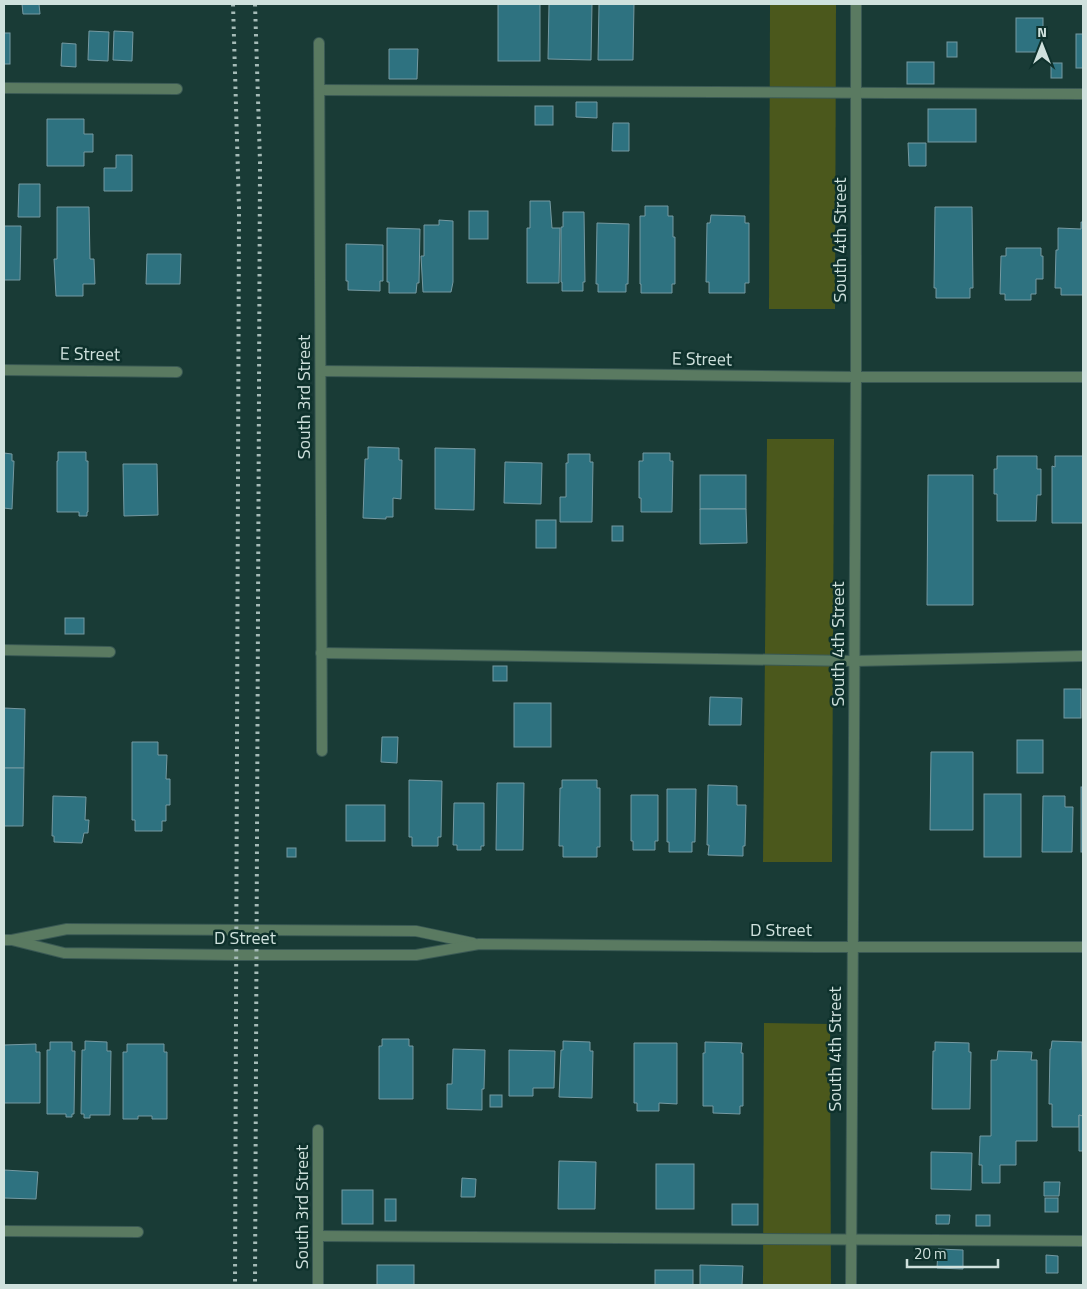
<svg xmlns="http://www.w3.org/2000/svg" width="1087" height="1289" font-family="'Titillium Web',sans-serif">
	<rect width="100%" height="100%" fill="#193b36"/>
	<g fill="#4b581c">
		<polygon points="770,4 836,4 835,309 769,309"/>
		<polygon points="767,439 834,439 832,862 763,862"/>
		<polygon points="764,1023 830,1024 831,1285 763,1285"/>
	</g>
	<g fill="#2e7280" stroke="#7599a1">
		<polygon points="22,4 39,4 40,14 23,14"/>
		<rect x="498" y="4" width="42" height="57"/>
		<polygon points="549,4 592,4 591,60 548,59"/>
		<polygon points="599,4 634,4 633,60 598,60"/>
		<rect x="1016" y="18" width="27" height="34"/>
		<polygon points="89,31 109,32 108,61 88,60"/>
		<polygon points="114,31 133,32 132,61 113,60"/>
		<rect x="4" y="33" width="6" height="31"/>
		<rect x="1076" y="34" width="7" height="34"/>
		<rect x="947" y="42" width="10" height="15"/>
		<polygon points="62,43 76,44 76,67 61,66"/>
		<polygon points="389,49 418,49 417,79 389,79"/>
		<rect x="907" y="62" width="27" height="22"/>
		<rect x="1051" y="63" width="11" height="15"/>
		<polygon points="576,102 597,102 597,118 576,117"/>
		<rect x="535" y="106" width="18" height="19"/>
		<rect x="928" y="109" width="48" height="33"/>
		<polygon points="47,119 84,119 84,134 93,134 93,152 84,152 84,166 47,166"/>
		<polygon points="613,123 629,123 629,151 612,151"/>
		<polygon points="908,143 926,143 926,166 909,166"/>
		<polygon points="116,155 132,155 132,191 104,191 104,168 116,168"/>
		<polygon points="19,184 40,184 40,217 18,217"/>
		<polygon points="530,201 550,201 552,228 560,228 559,283 527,283 527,228 530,228"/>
		<polygon points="645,206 668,206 668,216 673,216 673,237 675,237 675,284 672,284 672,293 641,293 641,284 640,284 640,216 645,216"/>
		<polygon points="57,207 89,207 90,259 94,259 95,284 83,284 83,296 56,296 54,259 57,259"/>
		<polygon points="935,207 972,207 973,288 970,288 970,298 936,298 936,288 934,288"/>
		<rect x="469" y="211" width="19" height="28"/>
		<polygon points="563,212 584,212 585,282 583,282 583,291 562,291 562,282 561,282 561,227 563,227"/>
		<polygon points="711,215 745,216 745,223 749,223 749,283 745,283 745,293 709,293 709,282 706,282 707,223 710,223"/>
		<polygon points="439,220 453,221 453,282 451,292 423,292 421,256 424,256 424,225 439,225"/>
		<polygon points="1081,222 1083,222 1083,295 1061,295 1061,288 1055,288 1056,250 1058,250 1058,228 1081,229"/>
		<polygon points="597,223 629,224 628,284 626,284 626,292 598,292 598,284 596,284"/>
		<polygon points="4,226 21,226 20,280 4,280"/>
		<polygon points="387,228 420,229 419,283 417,283 416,293 389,293 389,282 387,282"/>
		<polygon points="346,244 383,245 383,281 380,281 380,291 348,290 348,281 346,281"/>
		<polygon points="1006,248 1041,248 1041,256 1043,256 1043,279 1036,279 1036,294 1031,294 1031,300 1005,300 1005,294 1000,294 1001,256 1006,256"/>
		<polygon points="147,254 181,254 180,284 146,284"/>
		<polygon points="368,447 399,448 399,460 402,460 401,499 393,498 393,517 386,517 386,519 363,518 365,459 368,459"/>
		<polygon points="435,448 475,449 474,510 435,509"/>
		<polygon points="58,452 86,452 86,461 88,461 88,512 87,512 87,516 79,516 79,512 57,512 57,461 58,461"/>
		<polygon points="4,453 12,454 12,461 14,461 12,509 4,508"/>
		<polygon points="643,453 670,453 670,461 673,461 672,512 641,512 641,498 639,498 639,461 643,461"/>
		<polygon points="568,454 590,454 590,462 593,462 592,522 560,522 560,497 566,497 566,463 568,463"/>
		<polygon points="997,456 1037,456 1037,469 1041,469 1041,495 1037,495 1036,521 997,521 997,494 994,494 994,469 997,469"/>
		<polygon points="1055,456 1083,456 1083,523 1052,523 1052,466 1055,467"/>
		<polygon points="505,462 542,463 541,504 504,503"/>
		<polygon points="123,464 157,464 158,515 124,516"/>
		<rect x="700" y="475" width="46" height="34"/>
		<polygon points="928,475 973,475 973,605 927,605"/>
		<polygon points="700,509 746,509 747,543 700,544"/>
		<rect x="536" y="520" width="20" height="28"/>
		<rect x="612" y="526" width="11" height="15"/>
		<rect x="65" y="618" width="19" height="16"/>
		<rect x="493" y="666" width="14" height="15"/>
		<rect x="1064" y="689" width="17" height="29"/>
		<polygon points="710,697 742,698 741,725 709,725"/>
		<rect x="514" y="703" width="37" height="44"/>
		<polygon points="4,708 25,709 24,768 4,768"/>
		<polygon points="382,737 398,737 397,763 381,762"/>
		<rect x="1017" y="740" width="26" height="33"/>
		<polygon points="132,742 158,742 158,755 167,755 166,779 170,779 170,805 166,805 166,821 162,821 162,831 135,831 135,820 132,820"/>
		<polygon points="931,752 973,752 973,830 930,830"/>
		<polygon points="4,768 24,768 23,826 4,826"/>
		<polygon points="409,780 442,781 441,837 438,837 438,846 412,846 412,837 409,837"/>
		<polygon points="562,780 597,780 597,788 600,788 600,847 597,847 597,857 563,857 563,846 559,846 560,788 562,788"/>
		<polygon points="497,783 524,783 523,850 496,850"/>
		<polygon points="708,785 737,786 737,805 746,805 745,846 743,846 743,856 708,855 709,845 707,845"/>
		<rect x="1081" y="787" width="2" height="65"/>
		<polygon points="667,789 696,789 695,842 692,842 692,852 669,852 669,842 667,842"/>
		<rect x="984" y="794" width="37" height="63"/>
		<polygon points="631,795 658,795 658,841 655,841 655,850 633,850 633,841 631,841"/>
		<polygon points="53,796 86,797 85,820 89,820 88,833 84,833 82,843 54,842 54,836 52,836"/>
		<polygon points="1043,796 1065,796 1065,807 1073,807 1072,852 1042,852"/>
		<polygon points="454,803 484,803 484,846 481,846 481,850 457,850 457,845 453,845"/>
		<rect x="346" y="805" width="39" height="36"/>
		<rect x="287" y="848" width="9" height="9"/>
		<polygon points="382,1039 409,1039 409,1046 413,1046 413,1099 379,1099 379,1046 382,1046"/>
		<polygon points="85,1041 107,1042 107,1051 111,1051 110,1115 90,1115 90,1118 84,1118 84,1114 81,1114 82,1050 85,1050"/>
		<polygon points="563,1041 590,1042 590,1051 593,1051 592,1098 559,1097 561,1050 563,1050"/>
		<polygon points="1052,1041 1082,1042 1083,1116 1079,1115 1079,1127 1052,1127 1052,1104 1049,1104 1050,1049 1051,1049"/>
		<polygon points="50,1042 72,1042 72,1051 75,1051 74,1114 72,1114 72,1117 66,1117 66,1114 47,1114 47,1050 50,1050"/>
		<polygon points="705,1042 742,1043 741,1053 743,1053 743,1106 740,1106 740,1114 713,1113 713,1106 703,1106 703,1053 705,1053"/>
		<polygon points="935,1042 969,1043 969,1052 971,1052 970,1109 932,1109 933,1051 935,1051"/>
		<polygon points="634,1043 677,1043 677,1104 659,1103 659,1111 637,1111 637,1103 634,1103"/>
		<polygon points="36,1044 36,1052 40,1052 40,1103 4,1103 4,1045"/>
		<polygon points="127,1044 164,1044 164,1052 167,1052 167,1119 152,1119 152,1116 138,1116 138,1119 123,1119 123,1052 127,1052"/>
		<polygon points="453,1049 485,1050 484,1089 482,1089 482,1110 447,1109 447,1084 452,1084"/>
		<polygon points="509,1050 555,1051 554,1088 533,1088 533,1096 509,1096"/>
		<polygon points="998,1051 1032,1052 1031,1060 1037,1060 1037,1141 1016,1141 1016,1165 1000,1165 1000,1183 982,1183 982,1165 979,1165 980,1136 991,1136 991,1060 997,1060"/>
		<rect x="490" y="1095" width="12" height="12"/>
		<polygon points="1079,1115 1083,1116 1083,1151 1079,1151"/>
		<polygon points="931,1152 972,1153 971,1190 931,1189"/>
		<polygon points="559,1161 596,1162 595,1209 558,1209"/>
		<rect x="656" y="1164" width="38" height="45"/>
		<polygon points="4,1170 38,1172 36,1199 4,1198"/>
		<polygon points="462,1178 476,1179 475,1197 461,1197"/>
		<polygon points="1044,1182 1060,1182 1059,1196 1044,1196"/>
		<rect x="342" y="1190" width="31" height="34"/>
		<rect x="1045" y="1198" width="13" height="14"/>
		<rect x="385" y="1199" width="11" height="22"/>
		<rect x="732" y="1204" width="26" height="21"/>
		<polygon points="936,1215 950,1215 949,1224 936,1224"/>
		<rect x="976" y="1215" width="14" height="11"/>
		<polygon points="938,1249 963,1250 963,1269 937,1268"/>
		<polygon points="1046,1255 1058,1256 1058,1273 1046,1273"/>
		<rect x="377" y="1265" width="37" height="20"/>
		<polygon points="700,1265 743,1266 742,1285 700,1285"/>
		<rect x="655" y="1270" width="38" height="15"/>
	</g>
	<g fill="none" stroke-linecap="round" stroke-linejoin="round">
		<g stroke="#3a5954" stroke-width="12">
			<g id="service">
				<polyline points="4,88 177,89"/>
				<polyline points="320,90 1083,94"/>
				<polyline points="4,650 110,652"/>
				<polyline points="321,653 854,661 1083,656"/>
				<polyline points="4,1231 138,1232"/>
				<polyline points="318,1236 1083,1241"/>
			</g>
		</g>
		<g stroke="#3a5954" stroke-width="12">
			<g id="minor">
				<polyline points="319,43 322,751"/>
				<polyline points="4,370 177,372"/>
				<polyline points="321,371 856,377 1083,377"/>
				<polyline points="318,1130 318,1285"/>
				<polyline points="851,1285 856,377 856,4"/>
			</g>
		</g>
		<g stroke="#3a5954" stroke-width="12">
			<g id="tertiary">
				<polyline points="4,940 12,940 67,929 256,930 416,931 473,943"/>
				<polyline points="12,940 64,953 235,955 416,955 479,944 817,947 1083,947"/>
			</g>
		</g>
		<use href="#service" stroke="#5a7a61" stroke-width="10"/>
		<use href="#minor" stroke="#5a7a61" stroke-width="10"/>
		<use href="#tertiary" stroke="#5a7a61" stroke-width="10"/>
		<g stroke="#a5bbb7" stroke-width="4" stroke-dasharray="2.5 5" stroke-linecap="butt">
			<polyline points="233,4 239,208 235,1285"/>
			<polyline points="255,4 260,162 255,1285"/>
		</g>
	</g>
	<g text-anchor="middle" stroke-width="5" stroke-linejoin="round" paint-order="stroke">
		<g font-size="18" fill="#cfe1dd" stroke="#0e312c">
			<text transform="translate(840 240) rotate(-90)" y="6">South 4th Street</text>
			<text transform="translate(90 354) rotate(1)" y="6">E Street</text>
			<text transform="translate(702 359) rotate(1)" y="6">E Street</text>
			<text transform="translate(304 397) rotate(-90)" y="6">South 3rd Street</text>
			<text transform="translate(838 644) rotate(-90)" y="6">South 4th Street</text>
			<text x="781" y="936">D Street</text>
			<text x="245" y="944">D Street</text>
			<text transform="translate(835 1049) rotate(-90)" y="6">South 4th Street</text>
			<text transform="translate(302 1207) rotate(-90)" y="6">South 3rd Street</text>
		</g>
	</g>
	<rect width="1087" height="1289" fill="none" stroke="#cfe1dd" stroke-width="10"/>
	<g transform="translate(1042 45)" stroke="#0e312c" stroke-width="4" paint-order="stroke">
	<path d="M0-4L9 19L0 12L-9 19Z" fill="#cfe1dd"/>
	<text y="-8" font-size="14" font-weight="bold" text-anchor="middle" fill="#cfe1dd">N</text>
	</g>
	<path d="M907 1259v8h91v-8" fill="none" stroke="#cfe1dd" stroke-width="2.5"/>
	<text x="914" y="1259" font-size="15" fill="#cfe1dd" stroke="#0e312c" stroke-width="4" paint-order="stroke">20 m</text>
</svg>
